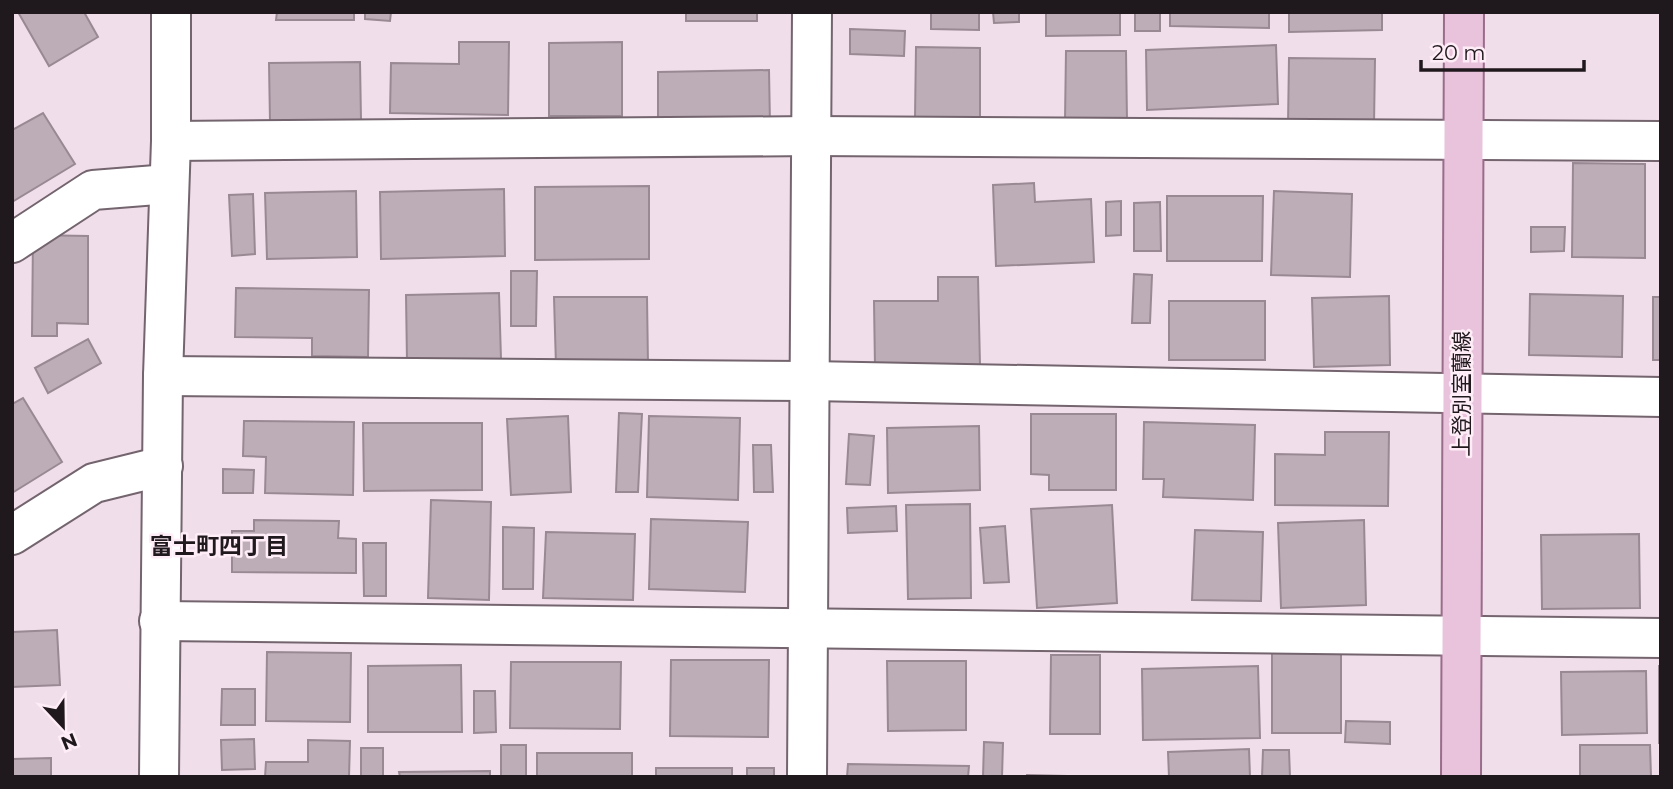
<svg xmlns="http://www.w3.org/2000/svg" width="1673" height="789" font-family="Montserrat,'Noto Sans JP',sans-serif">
	<rect width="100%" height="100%" fill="#f0dfea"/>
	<g fill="#bdadb7" stroke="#998993" stroke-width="2">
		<polygon points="18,12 84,12 98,37 49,66"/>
		<polygon points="277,12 354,12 354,20 276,20"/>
		<polygon points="365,12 391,12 390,21 365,19"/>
		<rect x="686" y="12" width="71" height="9"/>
		<polygon points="926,12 979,12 979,30 931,29 931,12"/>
		<polygon points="993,12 1019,12 1019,22 994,23"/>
		<polygon points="1046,12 1120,12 1120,35 1046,36"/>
		<rect x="1135" y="12" width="25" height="19"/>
		<polygon points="1170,12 1269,12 1269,28 1170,26"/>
		<polygon points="1289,12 1382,12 1382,30 1289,32"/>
		<polygon points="850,29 905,31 904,56 850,54"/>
		<polygon points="459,42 509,42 508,115 390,113 391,63 459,64"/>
		<polygon points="622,42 622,116 549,116 549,43"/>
		<polygon points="1276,45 1278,104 1147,110 1146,50"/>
		<polygon points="916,47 980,48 980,119 915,118"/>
		<polygon points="1066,51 1126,51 1127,121 1065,120"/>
		<polygon points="1289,58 1375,59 1374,125 1288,125"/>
		<polygon points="360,62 361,120 270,122 269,63"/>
		<polygon points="769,70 770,125 658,127 658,72"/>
		<polygon points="43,113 75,164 12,202 12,130"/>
		<polygon points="1573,163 1645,164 1645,258 1572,257"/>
		<polygon points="1034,183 1035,202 1091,199 1094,262 996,266 993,185"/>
		<polygon points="649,186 649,259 535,260 535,187"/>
		<polygon points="504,189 505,256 381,259 380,192"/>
		<polygon points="356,191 357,257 267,259 265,193"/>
		<polygon points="1274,191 1352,194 1350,277 1271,275"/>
		<polygon points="253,194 255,254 232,256 229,195"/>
		<polygon points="1167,196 1263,196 1262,261 1167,261"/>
		<polygon points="1121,201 1121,235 1106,236 1106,202"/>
		<polygon points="1160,202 1161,251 1134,251 1134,203"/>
		<polygon points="1531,227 1565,227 1564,251 1531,252"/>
		<polygon points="33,235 88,236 88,324 57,323 57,336 32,336"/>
		<polygon points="511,271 537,271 536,326 511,326"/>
		<polygon points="1134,274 1152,275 1150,323 1132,323"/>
		<polygon points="938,277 978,277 980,365 875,367 874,301 938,301"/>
		<polygon points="236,288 369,290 368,357 312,356 312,338 235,337"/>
		<polygon points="499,293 501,359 407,361 406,295"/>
		<polygon points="1530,294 1623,296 1622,357 1529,355"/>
		<polygon points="1389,296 1390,365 1314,367 1312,298"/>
		<polygon points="554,297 647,297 648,365 556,366"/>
		<rect x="1653" y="297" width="8" height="63"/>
		<rect x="1169" y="301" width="96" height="59"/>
		<polygon points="88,339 101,363 48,393 35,368"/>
		<polygon points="23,398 62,462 12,493 12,404"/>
		<polygon points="619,413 642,414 638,492 616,492"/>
		<polygon points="1031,414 1116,414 1116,490 1049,490 1049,475 1031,474"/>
		<polygon points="568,416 571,492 511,495 507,419"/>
		<polygon points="649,416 740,418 738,500 647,497"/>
		<polygon points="244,421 354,422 353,495 265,493 266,457 243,456"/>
		<polygon points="1144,422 1255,425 1253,500 1163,497 1164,479 1143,479"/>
		<polygon points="363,423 482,423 482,490 364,491"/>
		<polygon points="979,426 980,490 888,493 887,428"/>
		<polygon points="1325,432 1389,432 1388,506 1275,505 1275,454 1325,455"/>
		<polygon points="849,434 874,436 870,485 846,484"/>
		<polygon points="753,445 771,445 773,492 754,492"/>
		<polygon points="223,469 254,470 253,493 223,493"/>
		<polygon points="431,500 491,502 489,600 428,598"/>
		<polygon points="970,504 971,598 908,599 906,505"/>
		<polygon points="1112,505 1117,603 1037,608 1031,509"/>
		<polygon points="896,506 897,531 848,533 847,508"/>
		<polygon points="651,519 748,522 745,592 649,589"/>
		<polygon points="254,520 339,521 338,538 356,539 356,573 232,572 232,531 254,531"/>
		<polygon points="1364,520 1366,605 1281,608 1278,523"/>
		<polygon points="1005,526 1009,582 984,583 980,528"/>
		<polygon points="503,527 534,528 533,589 503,589"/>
		<polygon points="1195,530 1263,532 1261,601 1192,600"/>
		<polygon points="546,532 635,534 633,600 543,598"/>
		<polygon points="1639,534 1640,608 1542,609 1541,535"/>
		<polygon points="363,543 386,543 386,596 364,596"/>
		<polygon points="57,630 60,685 12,687 12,632"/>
		<polygon points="267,652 351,653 350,722 266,721"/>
		<polygon points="1272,652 1341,653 1341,733 1272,733"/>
		<polygon points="1051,655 1100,655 1100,734 1050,734"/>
		<polygon points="671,660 769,660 768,737 670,736"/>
		<polygon points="887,661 966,661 966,730 888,731"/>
		<polygon points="511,662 621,662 620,729 510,728"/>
		<polygon points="461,665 462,732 368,732 368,666"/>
		<polygon points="1258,666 1260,738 1143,740 1142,669"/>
		<polygon points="1659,666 1661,666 1659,744"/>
		<polygon points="1646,671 1647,733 1562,735 1561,672"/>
		<polygon points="222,689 255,689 255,725 221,725"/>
		<polygon points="474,691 495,691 496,732 474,733"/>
		<polygon points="1346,721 1390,722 1390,744 1345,742"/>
		<polygon points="254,739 255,769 222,770 221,740"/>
		<polygon points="308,740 350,741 349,777 265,777 266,762 308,762"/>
		<polygon points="984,742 1003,743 1002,777 983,777"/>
		<rect x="501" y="745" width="25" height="32"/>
		<polygon points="1580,745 1650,745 1651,777 1580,777"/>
		<rect x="361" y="748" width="22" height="29"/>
		<polygon points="1249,749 1250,777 1169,777 1168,752"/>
		<polygon points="1263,750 1289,750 1290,777 1262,777"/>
		<rect x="537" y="753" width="95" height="24"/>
		<polygon points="51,758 51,777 12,777 12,759"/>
		<polygon points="848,764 969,766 968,777 847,777"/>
		<rect x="656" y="768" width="76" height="9"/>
		<rect x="747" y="768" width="27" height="9"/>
		<polygon points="490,771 490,777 400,777 399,772"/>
		<polygon points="1027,775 1108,777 1027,777"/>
	</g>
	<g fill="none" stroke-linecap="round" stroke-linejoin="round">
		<g stroke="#73646e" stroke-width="42">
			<g id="minor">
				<polyline points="171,141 812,136 1661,141"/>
				<polyline points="12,243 93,190 169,184"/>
				<polyline points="163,376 810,381 1661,397"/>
				<polyline points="12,535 94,483 163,466"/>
				<polyline points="159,621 1661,638"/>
				<polyline points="159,777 163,376 171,141 171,12"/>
				<polyline points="807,777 812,12"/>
			</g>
		</g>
		<g stroke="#996c8a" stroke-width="42">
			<polyline id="major" points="1461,777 1464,12"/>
		</g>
		<use href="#minor" stroke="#fff" stroke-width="38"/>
		<use href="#major" stroke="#e9c2dc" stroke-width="38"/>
	</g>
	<g text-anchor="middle" stroke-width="5" stroke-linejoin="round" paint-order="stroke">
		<g font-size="21" fill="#1f181c" stroke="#feecf7">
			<text transform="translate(1462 394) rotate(-90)" y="7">上登別室蘭線</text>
		</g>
		<g font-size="23" font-weight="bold" fill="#1f181c" stroke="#feecf7">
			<text x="219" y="554">富士町四丁目</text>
		</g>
	</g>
	<rect width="1673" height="789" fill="none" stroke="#1f181c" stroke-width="28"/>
	<g transform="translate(63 726) rotate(158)" stroke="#feecf7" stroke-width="5" paint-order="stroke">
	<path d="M0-5L12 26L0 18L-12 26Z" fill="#1f181c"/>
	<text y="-10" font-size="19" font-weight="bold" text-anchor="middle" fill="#1f181c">N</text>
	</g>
	<path d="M1421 60v10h163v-10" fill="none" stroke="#1f181c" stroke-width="3.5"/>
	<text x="1432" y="60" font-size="21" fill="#1f181c" stroke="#feecf7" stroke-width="5" paint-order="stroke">20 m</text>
</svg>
